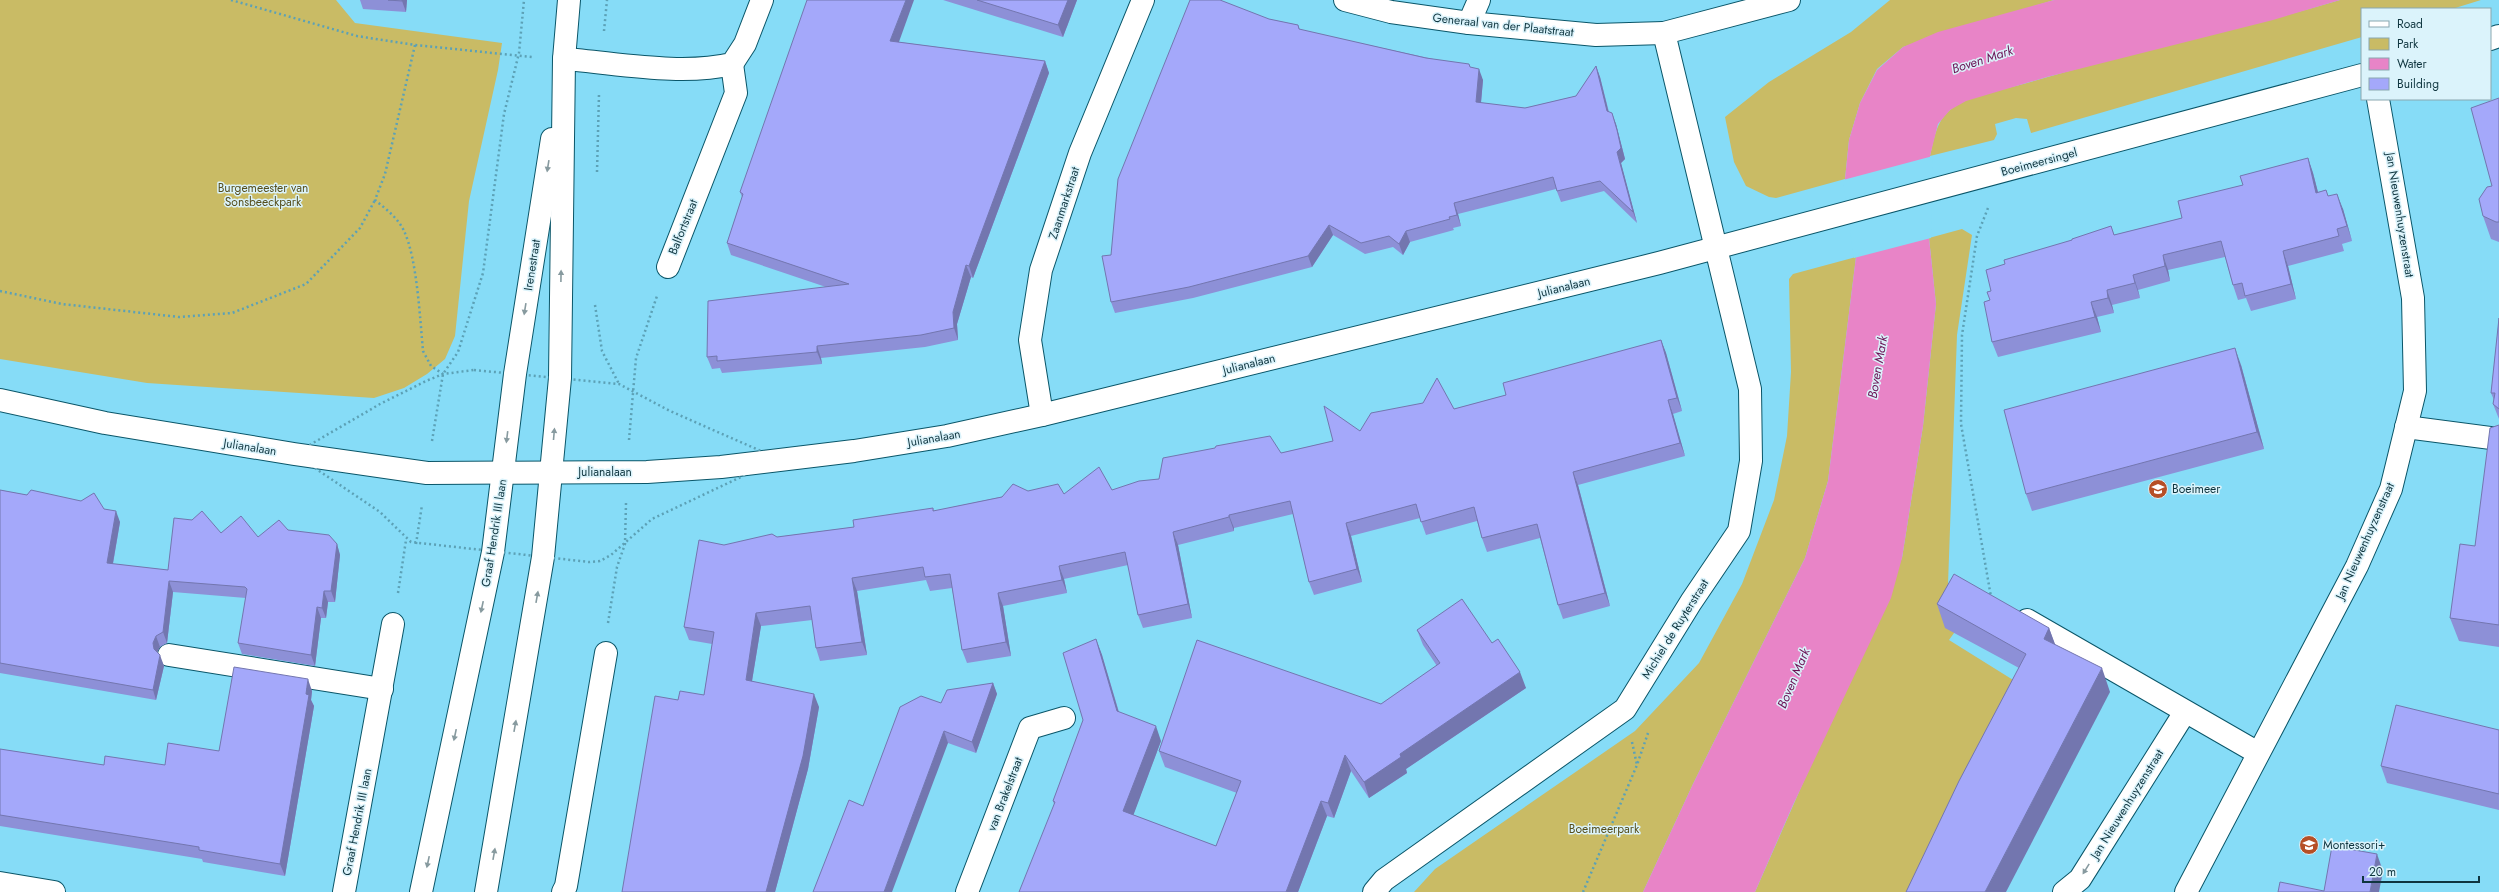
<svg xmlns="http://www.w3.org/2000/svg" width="2499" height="892" font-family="Jost,sans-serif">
	<rect width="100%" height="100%" fill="#86dcf7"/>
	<g fill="#c9bb65">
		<polygon points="0,0 336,0 355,23 502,43 498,70 469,201 455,336 445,359 427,374 404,388 374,398 147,383 0,359"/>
		<polygon points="1890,0 2054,0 1903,47 1877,69 1860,103 1849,140 1845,179 1776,198 1769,197 1746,186 1734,162 1725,117 1769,82 1851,32"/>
		<path d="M 2340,0 L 2481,0 L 2452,9 L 2362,9 L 2362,37 L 2031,133 L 2027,119 L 2016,118 L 1995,124 L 1997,134 L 1994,140 L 1930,156 C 1934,139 1936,122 1950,110 C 1970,94 2003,90 2027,83 C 2130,52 2236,31 2340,0 Z"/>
		<polygon points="1962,229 1972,235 1957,335 1948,584 1977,601 1949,640 2042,698 1947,892 1755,892 1902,558 1923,426 1936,304 1929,238"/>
		<polygon points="1856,257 1828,481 1805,558 1693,784 1643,892 1414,892 1435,869 1635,731 1699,663 1742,584 1774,500 1787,436 1791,372 1789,279 1793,274"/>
	</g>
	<polygon fill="#e884c7" points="2054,0 2340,0 2273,20 2047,77 1966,101 1950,110 1938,124 1930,156 1929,238 1936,304 1923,426 1902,558 1891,598 1793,805 1755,892 1643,892 1693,784 1805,558 1828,481 1856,257 1845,179 1849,140 1860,103 1877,70 1903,47 1938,32"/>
	<polygon fill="#86dcf7" points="1933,156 1931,238 1854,258 1843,180"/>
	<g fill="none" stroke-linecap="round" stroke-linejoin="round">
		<g stroke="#0a5669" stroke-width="24">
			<g id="lane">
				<polyline points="2406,427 2499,439"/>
				<polyline points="169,655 382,689"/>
				<polyline points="2064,892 2080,879 2185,712"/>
			</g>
		</g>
		<g stroke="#0a5669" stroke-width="24">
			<g id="street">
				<polyline points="1345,0 1391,12 1469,23 1596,35 1664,33"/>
				<polyline points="1469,23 1479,0"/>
				<path d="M 564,59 C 618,63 680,76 732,64 L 745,44 L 762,0"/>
				<polyline points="668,267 736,93 732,64"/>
				<polyline points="1042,415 1030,340 1041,270 1080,153 1143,0"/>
				<polyline points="2027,620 2258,753"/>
				<polyline points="0,883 54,892"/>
				<polyline points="344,892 393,624"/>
				<polyline points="563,892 566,886 606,653"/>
				<polyline points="967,892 1030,728 1064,718"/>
				<polyline points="1374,892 1384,880 1625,709 1691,602 1739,531 1751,461 1750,389 1664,33 1789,0"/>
				<polyline points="2186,892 2357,566 2391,489 2415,391 2413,298 2378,99"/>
			</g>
		</g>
		<g stroke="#0a5669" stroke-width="24">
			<g id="secondary">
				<polyline points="2490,39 2499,36"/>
				<polyline points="0,400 105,423 294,454 427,473 647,472 721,467 854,451 947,436 1042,415 1659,263 2362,75"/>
				<polyline points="421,892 493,552 515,374 552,139"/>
				<polyline points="486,892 543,557 560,378 564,59 569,0"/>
			</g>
		</g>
		<g stroke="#5ca1b6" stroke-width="2.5" stroke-dasharray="2 3" stroke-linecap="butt">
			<polyline points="231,0 357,36 415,45 532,57"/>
			<polyline points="604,31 607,0"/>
			<path d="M 415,45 L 385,174 L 375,200 C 386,209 398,218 404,231 C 417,258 420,319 423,351 L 431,366 L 443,374"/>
			<polyline points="597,172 599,94"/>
			<polyline points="1988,208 1977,236 1962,335 1961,424 1991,597"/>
			<polyline points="0,291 62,304 179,317 232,313 306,284 360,228 375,200"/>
			<polyline points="595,305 602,351 619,384"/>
			<polygon points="474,370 619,384 670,411 779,459 652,519 611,555 600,561 589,562 411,542 380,512 294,454 380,404 426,381 443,374"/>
			<polyline points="629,440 636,358 657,296"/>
			<polyline points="432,441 443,374 458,352 483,273 504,114 519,53 524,0"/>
			<polyline points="416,544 422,505"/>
			<polyline points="398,593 406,540"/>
			<polyline points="608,623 617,567 625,544 626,503"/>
			<polyline points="1632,742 1637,765"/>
			<polyline points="1583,892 1637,765 1648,733"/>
		</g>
		<use href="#lane" stroke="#fff" stroke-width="22"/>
		<use href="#street" stroke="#fff" stroke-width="22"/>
		<use href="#secondary" stroke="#fff" stroke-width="22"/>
	</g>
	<g fill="#8d90d7">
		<polygon points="360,0 407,0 406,12 363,9"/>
		<polygon points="943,0 1077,0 1063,37"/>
		<polygon points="1269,19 1298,25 1300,30 1470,67 1483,80 1481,103 1525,108 1576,96 1596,66 1600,77 1609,112 1616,124 1625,159 1621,163 1637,223 1604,191 1561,202 1556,189 1458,214 1461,226 1453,228 1454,230 1410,242 1403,255 1393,247 1365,254 1333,235 1312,267 1193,298 1115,313 1111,302 1111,255"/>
		<polygon points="899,42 1045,61 1049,73 973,278 971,277 957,324 958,340 925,347 821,358 822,364 722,373 720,368 712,369 707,357 826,287 731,255 727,243 742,197 740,192"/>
		<polygon points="2499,98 2499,242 2491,239 2483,216 2492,186"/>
		<polygon points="2308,158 2313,173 2318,192 2326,190 2328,196 2343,209 2352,241 2342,244 2344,251 2288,266 2296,299 2251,311 2246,298 2238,300 2233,285 2225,257 2168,270 2170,281 2138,290 2140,298 2112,305 2114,313 2097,317 2101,332 1998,357 1992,342 1990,300 1991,291 2005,264 2111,226 2114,235 2182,218 2243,185"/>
		<polygon points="2499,318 2499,419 2493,404 2494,400 2491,393"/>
		<polygon points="1661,340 1666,353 1682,411 1673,414 1685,456 1578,485 1610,606 1563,619 1558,605 1540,538 1487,552 1482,538 1477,521 1426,535 1420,518 1351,536 1362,582 1314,595 1309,582 1293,514 1234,528 1234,531 1178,545 1192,618 1143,628 1138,615 1128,565 1064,579 1067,593 1003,606 1011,656 967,663 962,650 952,588 930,591 926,580 857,591 867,655 820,661 816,648 812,620 761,626 752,681 819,707 808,769 775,892 622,892 678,700 704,695 712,644 689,640 684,627 724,545 777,537 854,527 933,508 934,511 1028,491 1064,494 1112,490 1159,479 1281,453 1333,441 1360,431 1454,409 1506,395"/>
		<polygon points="2241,365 2264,449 2032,511 2026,494"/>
		<polygon points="2499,425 2499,647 2459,641 2450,618 2475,546"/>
		<polygon points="0,490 104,509 120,522 113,564 168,570 221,533 258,537 288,530 337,544 340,555 335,602 328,602 326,618 321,618 315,666 242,654 238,643 246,598 173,592 167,643 160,647 157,652 164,666 156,700 0,673"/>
		<polygon points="1937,604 2049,628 2055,645 2110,692 2019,668 1945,628"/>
		<polygon points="1417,630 1492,643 1526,688 1406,769 1407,773 1369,798 1351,771 1334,818 1327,816 1298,892 1054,804 1053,801 1083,720 1096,639 1102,655 1119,712 1161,741 1133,815 1216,846 1237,793 1165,767 1159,751 1381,704 1437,666 1423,645"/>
		<polygon points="993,683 997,694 976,753 948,743 863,806 941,703"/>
		<polygon points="312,691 311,700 314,706 285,876 203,862 202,859 0,826 0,749 104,765 165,765 219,751"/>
		<polygon points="2499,730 2499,810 2387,783 2381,766"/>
	</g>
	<g fill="#7376af">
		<polygon points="402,0 407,0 406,12 402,1"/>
		<polygon points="906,0 914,0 895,53 890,41"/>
		<polygon points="1068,0 1077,0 1063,37 1058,25"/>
		<polygon points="1045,61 1049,73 973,278 969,266"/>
		<polygon points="1596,66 1600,77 1611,122 1607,111"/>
		<polygon points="1479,69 1483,80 1480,113 1476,102"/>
		<polygon points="1612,113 1616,124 1625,159 1621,163 1637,223 1633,212 1617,152"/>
		<polygon points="2308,158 2313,173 2322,208 2316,193"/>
		<polygon points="2337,194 2343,209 2352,241 2347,226"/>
		<polygon points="1454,203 1458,214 1461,226 1457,215"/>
		<polygon points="1329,225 1333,235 1312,267 1308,256"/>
		<polygon points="1406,231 1410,242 1403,255 1399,244"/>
		<polygon points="2283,251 2288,266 2296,299 2291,284"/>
		<polygon points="2163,255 2168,270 2170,281 2165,266"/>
		<polygon points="966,265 971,277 957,324 958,340 954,328 953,312"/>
		<polygon points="2133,275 2138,290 2140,298 2135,283"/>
		<polygon points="2107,290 2112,305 2114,313 2108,298"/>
		<polygon points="2091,302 2097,317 2101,332 2095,317"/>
		<polygon points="1661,340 1666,353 1682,411 1677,398"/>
		<polygon points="817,346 821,358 822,364 817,352"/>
		<polygon points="2235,348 2241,365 2264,449 2257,432"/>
		<polygon points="1668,400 1673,414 1685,456 1680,443"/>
		<polygon points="1573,472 1578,485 1610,606 1605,593"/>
		<polygon points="116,511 120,522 111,574 107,563"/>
		<polygon points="1229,515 1234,528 1234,531 1229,517"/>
		<polygon points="1346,523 1351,536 1362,582 1357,569"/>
		<polygon points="1173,532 1178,545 1192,618 1188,604"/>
		<polygon points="337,544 340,555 335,602 331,591"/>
		<polygon points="1059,566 1064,579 1067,593 1062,580"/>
		<polygon points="852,578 857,591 867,655 862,642"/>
		<polygon points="169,581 173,592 167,643 163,632"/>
		<polygon points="324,591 328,602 326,618 322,608"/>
		<polygon points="998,593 1003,606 1011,656 1006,642"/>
		<polygon points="317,607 321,618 315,666 311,655"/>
		<polygon points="756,613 761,626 750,693 746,680"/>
		<polygon points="2049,628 2058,652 2044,639"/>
		<polygon points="156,636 160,647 157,653 154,649 153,643"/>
		<polygon points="1096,639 1102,655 1123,727 1117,711"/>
		<polygon points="160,655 164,666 156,700 153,690"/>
		<polygon points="2102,668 2110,692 2006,892 1985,892"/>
		<polygon points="1520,672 1526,688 1406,769 1407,773 1369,798 1364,782 1400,754"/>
		<polygon points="308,679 312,691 311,700 314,706 285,876 280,864"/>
		<polygon points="993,683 997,694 976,753 972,742"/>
		<polygon points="814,694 819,707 808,769 775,892 766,892"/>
		<polygon points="1156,726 1161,741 1129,827 1123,811"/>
		<polygon points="944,731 948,743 892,892 884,892"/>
		<polygon points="1345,755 1351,771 1334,818 1328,803"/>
		<polygon points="1321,801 1327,816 1298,892 1286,892"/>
		<polygon points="2377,854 2383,871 2379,892 2370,892"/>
	</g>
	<g fill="#a4a8fa" stroke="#7376af">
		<polygon points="388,0 402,0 402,1"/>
		<polygon points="807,0 906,0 890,41 1045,61 969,266 966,265 953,312 954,328 921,335 817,346 817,352 717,361 717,356 707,357 708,301 849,284 727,243 743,194 740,192"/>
		<polygon points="977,0 1068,0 1058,25"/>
		<polygon points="1190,0 1220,0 1269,19 1298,25 1299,29 1426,58 1469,64 1470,67 1479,69 1476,102 1525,108 1576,96 1596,66 1607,111 1612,113 1617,130 1621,148 1617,152 1633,212 1600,181 1557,191 1553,177 1454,203 1457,215 1449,217 1450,219 1406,231 1399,244 1389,236 1361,243 1329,225 1308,256 1189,287 1111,302 1102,256 1111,255 1118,179"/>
		<polygon points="2499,98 2499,222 2496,222 2483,216 2479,199 2487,187 2492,186 2471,108"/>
		<polygon points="2308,158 2316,193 2326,190 2328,196 2337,194 2347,226 2337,229 2339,236 2283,251 2291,284 2245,296 2242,283 2233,285 2221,241 2163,255 2165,266 2133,275 2135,283 2107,290 2108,298 2091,302 2095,317 1992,342 1984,302 1990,300 1987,292 1991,291 1986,270 2005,264 2004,260 2072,240 2072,239 2111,226 2114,235 2182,218 2178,201 2243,185 2240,176"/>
		<polygon points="2499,318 2499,409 2493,404 2495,393 2491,393"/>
		<polygon points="1661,340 1677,398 1668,400 1680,443 1573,472 1605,593 1558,605 1537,524 1482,538 1474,507 1421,522 1416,504 1346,523 1357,569 1309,582 1290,501 1229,515 1229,517 1173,532 1188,604 1138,615 1125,552 1059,566 1062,580 998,593 1006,642 962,650 950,574 925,577 923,567 852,578 862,642 816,648 810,606 756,613 746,680 814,694 803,756 766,892 622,892 655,696 678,700 680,691 704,695 714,632 684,627 699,540 724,545 772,534 777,537 854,527 853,520 933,508 933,511 1002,497 1013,484 1028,491 1058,484 1064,494 1099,467 1112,490 1139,481 1159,479 1163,458 1215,448 1216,446 1270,436 1281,453 1333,441 1324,406 1360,431 1371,413 1423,403 1437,378 1454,409 1506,395 1503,383"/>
		<polygon points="2235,348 2257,432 2026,494 2004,410"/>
		<polygon points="2499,425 2499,625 2450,618 2460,544 2475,546 2490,428"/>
		<polygon points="0,490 27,495 31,490 81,501 94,493 104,509 116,511 107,563 168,570 174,518 192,520 202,511 221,533 241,516 258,537 279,520 288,530 329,535 337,544 331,591 324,591 322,608 317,607 311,655 238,643 247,589 245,587 169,581 163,632 156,636 153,643 154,649 160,655 153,690 0,663"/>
		<polygon points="1954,574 2049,628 2044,639 2102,668 1985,892 1906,892 1959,781 2026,654 1937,604"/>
		<polygon points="1462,599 1492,643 1498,639 1520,672 1400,754 1401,757 1364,782 1345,755 1328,803 1321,801 1286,892 1019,892 1055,802 1053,801 1083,720 1063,653 1096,639 1117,711 1156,726 1123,811 1216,846 1241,781 1159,751 1197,640 1381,704 1440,663 1417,630"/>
		<polygon points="234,667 308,679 306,694 309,695 280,864 199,850 199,847 0,815 0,749 104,765 105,756 165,765 168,743 219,751"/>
		<polygon points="993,683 972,742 944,731 884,892 813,892 849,800 863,806 900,707 921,696 941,703 947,690"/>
		<polygon points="2396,705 2499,730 2499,794 2381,766"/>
		<polygon points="2332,846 2377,854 2370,892 2278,892 2280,882 2324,891"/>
	</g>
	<defs><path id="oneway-solid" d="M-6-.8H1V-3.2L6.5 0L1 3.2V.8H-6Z"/></defs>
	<g fill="#879a9f">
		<use href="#oneway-solid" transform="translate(548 166) rotate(99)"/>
		<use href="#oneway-solid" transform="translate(561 276) rotate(-89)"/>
		<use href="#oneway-solid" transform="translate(525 309) rotate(99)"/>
		<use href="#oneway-solid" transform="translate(554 434) rotate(-85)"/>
		<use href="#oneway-solid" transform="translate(507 437) rotate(97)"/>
		<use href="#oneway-solid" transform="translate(537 597) rotate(-80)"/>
		<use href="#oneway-solid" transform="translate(482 607) rotate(102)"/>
		<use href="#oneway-solid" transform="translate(515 726) rotate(-80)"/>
		<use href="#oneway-solid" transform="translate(455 735) rotate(102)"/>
		<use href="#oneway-solid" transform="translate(494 854) rotate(-80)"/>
		<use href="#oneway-solid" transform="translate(428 862) rotate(102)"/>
		<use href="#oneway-solid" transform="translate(2086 869) rotate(122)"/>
	</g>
	<defs>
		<g id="school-disc" transform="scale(1)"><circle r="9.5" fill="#b64f26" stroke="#dbf3fb"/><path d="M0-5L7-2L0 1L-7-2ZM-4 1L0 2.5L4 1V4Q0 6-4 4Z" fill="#fff"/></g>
	</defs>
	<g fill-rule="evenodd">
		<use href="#school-disc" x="2158" y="489"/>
		<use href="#school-disc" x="2309" y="845"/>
	</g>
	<g text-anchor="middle" stroke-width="3" stroke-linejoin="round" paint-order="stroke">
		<g font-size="12" fill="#0f353f" stroke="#dbf3fb">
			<text transform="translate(1503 25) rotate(6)" y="4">Generaal van der Plaatstraat</text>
			<text transform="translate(2039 162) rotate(-15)" y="4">Boeimeersingel</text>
			<text transform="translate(1064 203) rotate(-72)" y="4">Zaanmarkstraat</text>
			<text transform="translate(2400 215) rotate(81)" y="4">Jan Nieuwenhuyzenstraat</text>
			<text transform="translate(683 227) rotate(-68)" y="4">Balfortstraat</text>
			<text transform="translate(532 265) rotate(-81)" y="4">Irenestraat</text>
			<text transform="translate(1564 287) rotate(-14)" y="4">Julianalaan</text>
			<text transform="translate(1249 364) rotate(-14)" y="4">Julianalaan</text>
			<text transform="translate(934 438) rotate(-10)" y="4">Julianalaan</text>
			<text transform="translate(250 447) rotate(9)" y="4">Julianalaan</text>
			<text x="605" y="476">Julianalaan</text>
			<text transform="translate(494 533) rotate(-81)" y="4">Graaf Hendrik III laan</text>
			<text transform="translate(2365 541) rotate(-66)" y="4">Jan Nieuwenhuyzenstraat</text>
			<text transform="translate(1675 629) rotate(-58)" y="4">Michiel de Ruyterstraat</text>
			<text transform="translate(1005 794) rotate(-69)" y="4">van Brakelstraat</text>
			<text transform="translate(2127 804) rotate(-58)" y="4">Jan Nieuwenhuyzenstraat</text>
			<text transform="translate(357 822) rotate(-79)" y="4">Graaf Hendrik III laan</text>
		</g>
		<g font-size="12" fill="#564e1b" stroke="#dbf3fb">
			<text x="263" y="192">Burgemeester van<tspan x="263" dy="14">Sonsbeeckpark</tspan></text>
			<text x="1604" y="833">Boeimeerpark</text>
		</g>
		<g font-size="12" fill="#0f353f" stroke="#dbf3fb" text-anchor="start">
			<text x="2172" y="493">Boeimeer</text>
			<text x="2323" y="849">Montessori+</text>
		</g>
		<g font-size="13" font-style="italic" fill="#6b1154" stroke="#dbf3fb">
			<text transform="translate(1982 59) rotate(-18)" y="5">Boven Mark</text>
			<text transform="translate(1877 367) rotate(-80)" y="5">Boven Mark</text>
			<text transform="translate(1793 678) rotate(-67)" y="5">Boven Mark</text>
		</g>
	</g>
	<rect x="2361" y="8" width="130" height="92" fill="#dbf3fb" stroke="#89a7b0"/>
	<rect x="2369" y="21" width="20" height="6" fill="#ffffff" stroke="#89a7b0"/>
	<text x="2397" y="28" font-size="12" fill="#0f353f">Road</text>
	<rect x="2369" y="38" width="20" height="12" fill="#c9bb65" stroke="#89a7b0"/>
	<text x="2397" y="48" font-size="12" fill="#0f353f">Park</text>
	<rect x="2369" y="58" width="20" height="12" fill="#e884c7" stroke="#89a7b0"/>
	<text x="2397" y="68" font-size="12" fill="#0f353f">Water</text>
	<rect x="2369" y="78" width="20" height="12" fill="#a4a8fa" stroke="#89a7b0"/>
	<text x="2397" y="88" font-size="12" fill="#0f353f">Building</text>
	<path d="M2363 876v6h116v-6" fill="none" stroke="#0f353f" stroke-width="2"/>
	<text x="2369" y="876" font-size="12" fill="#0f353f" stroke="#dbf3fb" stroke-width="3" paint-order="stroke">20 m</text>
</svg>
